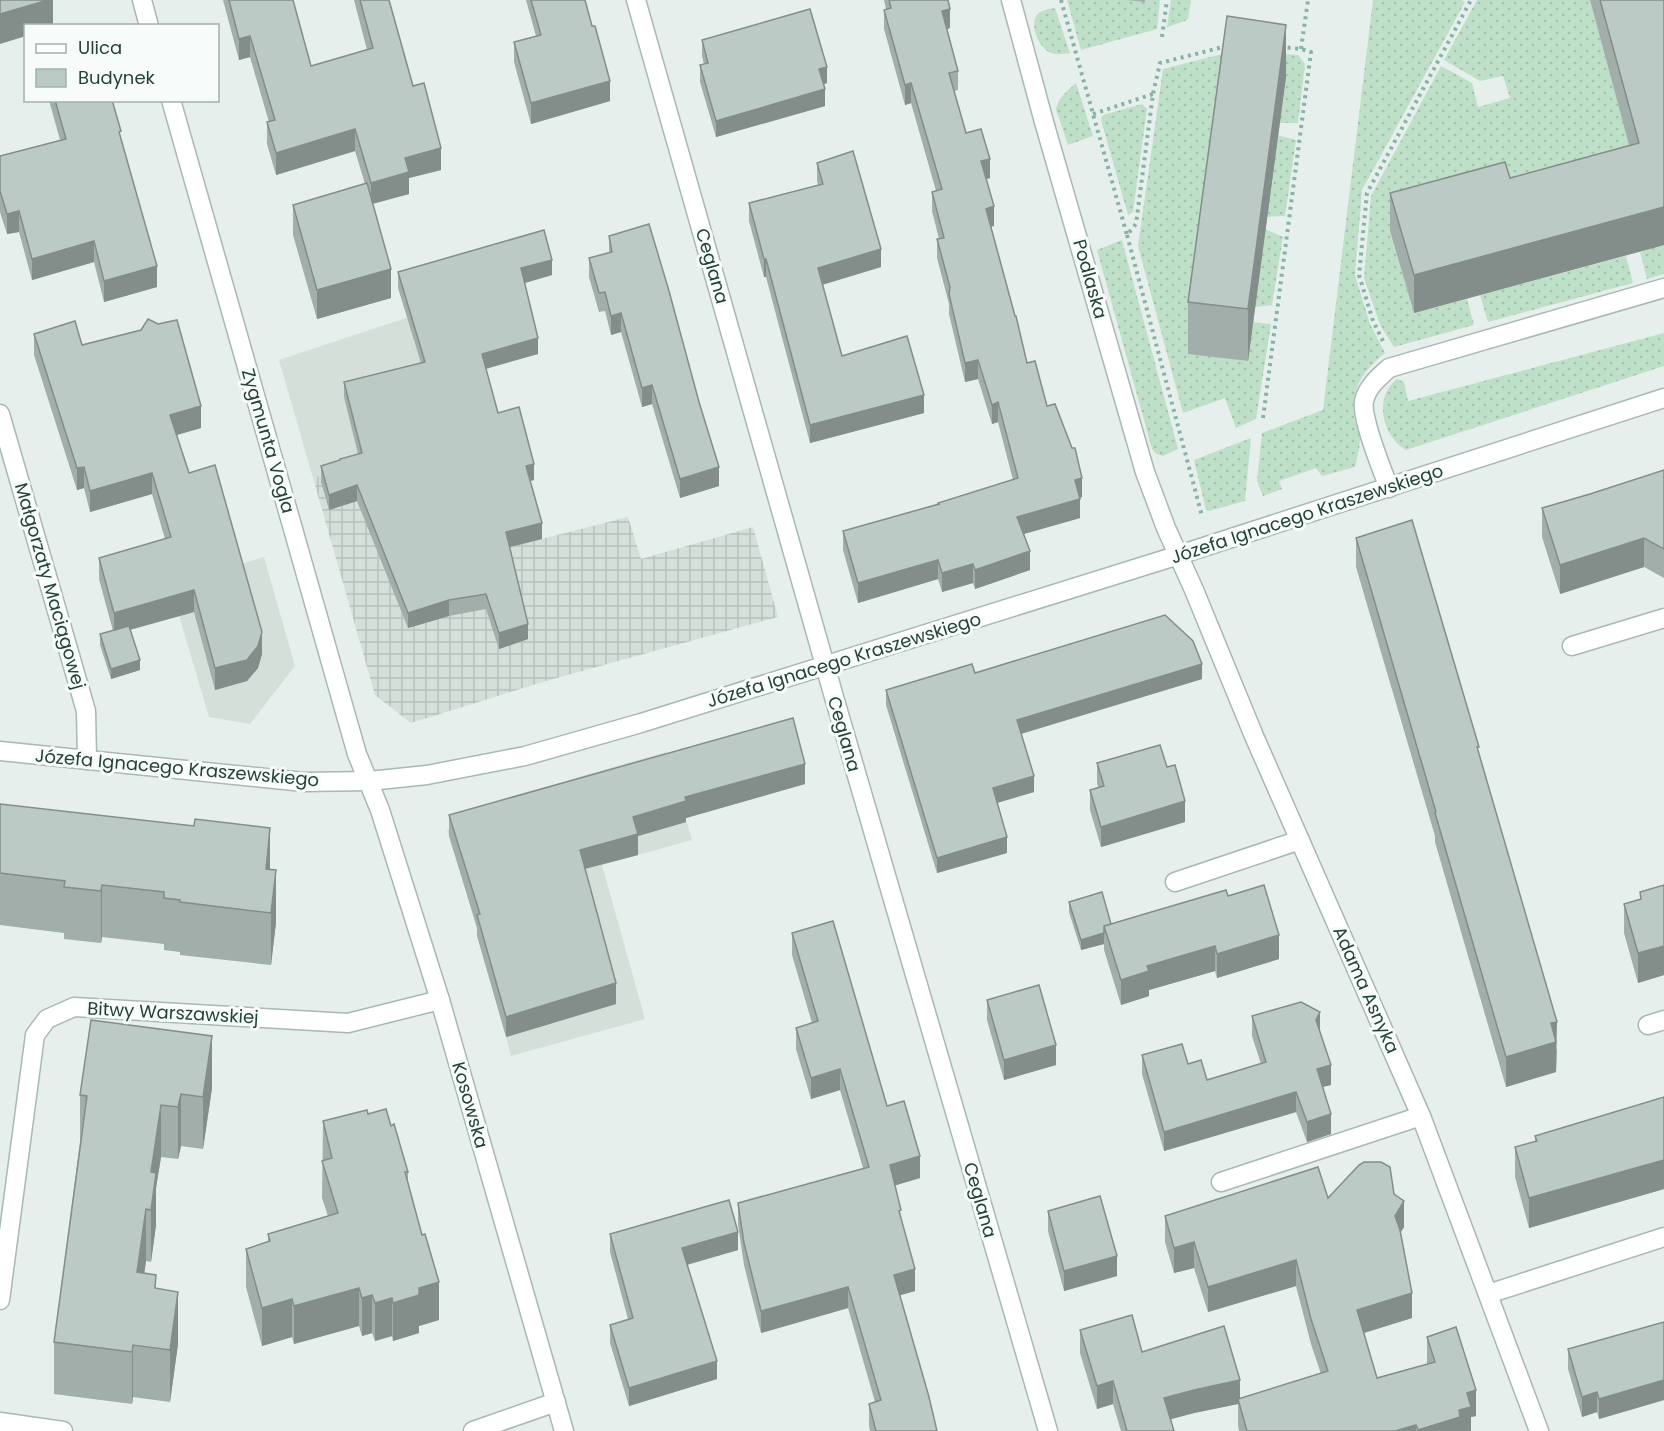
<svg xmlns="http://www.w3.org/2000/svg" width="1664" height="1431" font-family="Poppins,sans-serif">
	<defs>
		<pattern id="industrial-grid" width="8" height="8" patternUnits="userSpaceOnUse" patternTransform="scale(1.5)"><rect width="8" height="8" fill="#d4dfda"/><path d="M0 4h8M4 0v8" fill="none" stroke="#b6c1bc"/></pattern>
		<pattern id="grass-dots" width="8" height="8" patternUnits="userSpaceOnUse" patternTransform="scale(1.5)"><rect width="8" height="8" fill="#bfe0c8"/><path d="M2 2h.1M6 6h.1" fill="none" stroke="#a4c1ad" stroke-width="1.8" stroke-linecap="round"/></pattern>
	</defs>
	<rect width="100%" height="100%" fill="#e6efeb"/>
	<g fill="#d4dfda">
		<polygon points="442,306 462,374 360,464 313,478 279,360"/>
		<polygon points="264,557 295,666 250,724 209,717 170,585"/>
		<polygon points="666,752 692,840 602,865 645,1019 511,1056 470,903 447,830 579,789 575,778"/>
	</g>
	<polygon fill="url(#industrial-grid)" points="360,463 510,547 628,517 641,559 753,527 778,617 546,681 411,723 375,695 313,478"/>
	<g fill="url(#grass-dots)">
		<polygon points="1067,0 1160,0 1157,29 1081,50"/>
		<polygon points="1171,0 1191,0 1188,19 1185,21 1167,27"/>
		<path d="M 1373,0 L 1462,0 L 1465,2 L 1362,190 L 1355,275 L 1370,324 L 1385,353 C 1365,369 1350,388 1354,416 C 1355,424 1359,431 1360,439 C 1360,448 1357,458 1355,467 L 1322,476 L 1316,468 L 1279,481 L 1282,489 L 1263,496 L 1257,481 L 1262,433 L 1323,410 Z"/>
		<polygon points="1477,0 1590,0 1639,181 1505,200 1390,231 1414,313 1467,299 1474,325 1394,347 1380,325 1364,278 1371,196 1441,66 1472,83 1478,107 1510,98 1503,76 1480,81 1444,60"/>
		<path d="M 1055,8 L 1070,53 C 1063,54 1057,55 1051,53 C 1039,48 1029,26 1037,15 C 1040,10 1050,9 1055,8 Z"/>
		<polygon points="1238,50 1298,55 1305,64 1298,123 1279,123 1188,353 1247,361 1253,322 1271,324 1256,419 1236,428 1225,398 1183,413 1138,246 1163,69"/>
		<path d="M 1076,83 L 1093,136 L 1068,145 L 1056,109 C 1058,98 1068,90 1076,83 Z"/>
		<polygon points="1142,104 1147,109 1133,212 1128,215 1101,120 1103,115"/>
		<polygon points="1277,135 1296,140 1285,216 1266,217"/>
		<polygon points="1265,229 1283,237 1272,305 1254,307"/>
		<polygon points="1122,240 1178,449 1163,456 1156,454 1152,449 1097,250"/>
		<polygon points="1664,245 1664,274 1647,279 1640,252"/>
		<polygon points="1626,256 1633,283 1488,322 1480,295"/>
		<path d="M 1664,333 L 1664,366 L 1406,450 C 1382,435 1373,398 1397,379 L 1404,382 L 1408,401 Z"/>
		<polygon points="1251,438 1245,501 1209,511 1206,510 1194,460"/>
	</g>
	<g fill="none" stroke-linecap="round" stroke-linejoin="round">
		<g stroke="#a8b8b2" stroke-width="21">
			<g id="service">
				<path d="M 1389,488 C 1382,470 1361,418 1364,401 C 1367,387 1379,377 1389,368 L 1664,288"/>
				<polyline points="1175,882 1300,840"/>
				<polyline points="1648,1025 1664,1020"/>
				<polyline points="1221,1182 1421,1116"/>
				<polyline points="1488,1294 1664,1237"/>
				<polyline points="0,1300 35,1035 47,1019 74,1007 348,1023 440,1000"/>
				<polyline points="0,1422 63,1431"/>
				<polyline points="473,1431 556,1402"/>
			</g>
		</g>
		<g stroke="#a8b8b2" stroke-width="21">
			<g id="minor">
				<polyline points="142,0 149,26"/>
				<polyline points="636,0 834,697 1048,1431"/>
				<polyline points="1011,0 1044,122 1145,472 1166,528 1194,590 1254,736 1421,1116 1539,1431"/>
				<polyline points="171,100 347,719 357,754 380,810 440,1000 564,1431"/>
				<polyline points="0,414 86,711 87,760"/>
				<polyline points="1572,646 1664,618"/>
			</g>
		</g>
		<g stroke="#a8b8b2" stroke-width="21">
			<polyline id="tertiary" points="0,751 304,782 369,781 427,775 525,756 641,723 1179,555 1664,398"/>
		</g>
		<g stroke="#86b3a5" stroke-width="4" stroke-dasharray="3 4.5" stroke-linecap="butt">
			<polyline points="1061,0 1127,235 1136,224 1153,94 1160,63 1227,46"/>
			<polyline points="1162,37 1167,0"/>
			<polyline points="1301,49 1308,0"/>
			<polyline points="1093,114 1153,94"/>
			<polyline points="1127,235 1202,516"/>
			<polyline points="1383,341 1373,321 1359,275 1367,193 1471,0"/>
			<polyline points="1263,418 1311,52 1301,49 1282,47"/>
		</g>
		<use href="#service" stroke="#fff" stroke-width="18"/>
		<use href="#minor" stroke="#fff" stroke-width="18"/>
		<use href="#tertiary" stroke="#fff" stroke-width="18"/>
	</g>
	<g fill="#a1aea9">
		<polygon points="223,0 293,0 311,66 367,50 354,0 389,0 413,86 441,170 409,178 409,194 373,204 391,298 317,319 293,235 293,205 365,184 355,151 276,175 267,144 267,122 269,122 250,57 239,60"/>
		<polygon points="526,0 585,0 610,101 531,124 514,62 514,42 536,36"/>
		<polygon points="884,0 948,0 950,28 947,29 958,71 958,90 954,91 966,133 990,178 986,179 994,226 991,226 1027,363 1047,406 1082,497 1080,498 1080,518 1023,534 1030,570 975,589 973,583 942,592 938,579 858,603 843,550 843,531 938,504 1013,480 998,422 992,424 978,379 965,382 949,314 949,304 937,258 937,239 939,239 932,211 932,192 936,191 911,103 905,105 884,29 884,10 886,9"/>
		<polygon points="1127,0 1145,0 1145,2"/>
		<polygon points="1590,0 1664,0 1664,245 1414,313 1390,231 1390,193 1510,178 1629,145"/>
		<polygon points="702,40 827,83 823,84 825,106 716,137 700,82 700,65 704,64 702,56"/>
		<polygon points="1286,77 1248,361 1188,354 1188,302"/>
		<polygon points="49,100 112,100 157,287 104,302 94,262 32,280 19,232 7,234 0,212 0,156 60,140"/>
		<polygon points="817,163 881,267 822,285 842,356 924,413 810,443 766,277 764,277 749,221 749,203 818,185 817,181"/>
		<polygon points="609,236 719,486 680,498 652,404 642,407 621,332 611,335 605,311 599,312 589,277 589,258 609,252"/>
		<polygon points="398,272 552,275 525,283 538,354 486,368 498,413 534,480 530,481 542,539 510,547 528,639 499,649 486,609 449,616 408,628 357,501 329,510 321,482 321,466 358,454 344,397 344,382 421,363 398,288"/>
		<polygon points="34,334 82,345 201,428 176,435 189,473 262,654 258,668 247,681 215,690 194,612 130,630 140,670 111,679 100,645 100,634 113,631 99,579 99,558 165,539 152,494 90,512 84,488 77,490 34,355"/>
		<polygon points="1664,470 1664,578 1644,567 1560,594 1542,537 1542,508 1590,494"/>
		<polygon points="1356,538 1479,756 1557,1051 1556,1072 1506,1087 1435,842 1435,836 1356,567"/>
		<polygon points="975,673 1202,679 1021,734 1034,792 997,803 1007,853 937,873 886,705 886,690"/>
		<polygon points="1097,763 1167,767 1185,822 1101,847 1090,810 1090,790 1098,787 1097,783"/>
		<polygon points="805,784 686,818 686,822 638,836 638,855 585,869 616,1004 506,1037 477,936 477,928 449,836 449,815"/>
		<polygon points="0,804 270,869 276,922 271,965 180,955 180,952 164,950 164,944 102,937 101,943 64,939 64,933 0,925"/>
		<polygon points="1664,885 1664,975 1638,983 1624,933 1624,904 1640,899 1640,892"/>
		<polygon points="1228,896 1279,959 1217,978 1215,971 1149,990 1149,996 1121,1005 1104,950 1104,944 1081,950 1069,912 1069,902 1111,924"/>
		<polygon points="792,933 887,1106 920,1178 895,1185 915,1291 900,1295 937,1431 870,1431 869,1425 869,1404 875,1402 848,1308 761,1333 744,1265 738,1224 738,1203 863,1168 840,1090 811,1099 796,1049 796,1028 812,1023 792,955"/>
		<polygon points="987,1000 1056,1065 1004,1080 987,1020"/>
		<polygon points="1252,1016 1320,1031 1331,1085 1323,1087 1331,1134 1307,1142 1296,1112 1164,1151 1142,1074 1142,1055 1188,1064 1207,1080 1261,1064 1252,1036"/>
		<polygon points="212,1088 203,1149 181,1146 178,1159 161,1157 156,1188 156,1225 151,1262 146,1261 144,1273 156,1288 178,1344 170,1402 133,1397 132,1404 54,1394 54,1342 80,1142 80,1095"/>
		<polygon points="1664,1097 1664,1189 1529,1228 1515,1177 1515,1147 1535,1142 1535,1136"/>
		<polygon points="368,1114 391,1126 408,1172 408,1184 439,1320 419,1326 419,1333 393,1341 392,1336 375,1341 372,1333 362,1336 359,1326 294,1344 292,1337 262,1346 246,1287 246,1249 268,1242 268,1234 328,1216 322,1198 323,1121"/>
		<polygon points="1394,1194 1404,1227 1401,1232 1412,1318 1364,1333 1377,1378 1427,1364 1427,1337 1476,1416 1471,1417 1471,1431 1239,1431 1238,1425 1238,1404 1194,1413 1171,1419 1174,1431 1121,1431 1113,1404 1097,1409 1080,1353 1080,1330 1142,1352 1240,1399 1321,1374 1311,1344 1296,1286 1208,1312 1194,1268 1174,1273 1165,1242 1165,1216 1328,1198"/>
		<polygon points="1048,1211 1117,1276 1064,1291 1048,1231"/>
		<polygon points="610,1234 738,1250 687,1265 717,1379 629,1406 610,1343 610,1325 628,1319 610,1252"/>
		<polygon points="1664,1322 1664,1400 1599,1419 1597,1412 1582,1417 1568,1369 1568,1349"/>
	</g>
	<g fill="#838d89">
		<polygon points="45,0 54,0 53,0 53,26 26,26 26,36 0,44 0,14"/>
		<polygon points="950,9 950,28 942,31 942,11"/>
		<polygon points="1286,25 1286,77 1248,361 1248,309"/>
		<polygon points="250,36 250,57 239,60 239,39"/>
		<polygon points="827,67 827,83 819,86 819,69"/>
		<polygon points="610,81 610,101 531,124 531,103"/>
		<polygon points="911,83 911,103 905,105 905,85"/>
		<polygon points="825,89 825,106 716,137 716,121"/>
		<polygon points="355,129 355,151 276,175 276,153"/>
		<polygon points="441,148 441,170 409,178 409,194 371,204 371,183 405,158"/>
		<polygon points="990,159 990,178 981,180 981,161"/>
		<polygon points="994,206 994,226 986,228 986,209"/>
		<polygon points="1664,207 1664,245 1414,313 1414,275"/>
		<polygon points="19,211 19,232 7,234 7,214"/>
		<polygon points="94,241 94,262 32,280 32,259"/>
		<polygon points="881,249 881,267 818,286 818,268"/>
		<rect x="764" y="259" width="2" height="18"/>
		<polygon points="552,260 552,275 521,284 521,268"/>
		<polygon points="157,266 157,287 104,302 104,281"/>
		<polygon points="391,269 391,298 317,319 317,290"/>
		<polygon points="621,313 621,332 611,335 611,316"/>
		<polygon points="538,338 538,354 482,370 482,354"/>
		<polygon points="978,360 978,379 965,382 965,363"/>
		<polygon points="652,385 652,404 642,407 642,388"/>
		<polygon points="924,395 924,413 810,443 810,425"/>
		<polygon points="998,402 998,422 992,424 992,405"/>
		<polygon points="201,406 201,428 170,437 170,415"/>
		<polygon points="534,464 534,480 526,482 526,466"/>
		<polygon points="84,467 84,488 77,490 77,468"/>
		<polygon points="719,467 719,486 680,498 680,479"/>
		<polygon points="152,473 152,494 90,512 90,491"/>
		<polygon points="1082,478 1082,497 1075,499 1075,480"/>
		<polygon points="357,485 357,501 329,510 329,495"/>
		<polygon points="1080,499 1080,518 1017,536 1017,517"/>
		<polygon points="542,523 542,539 506,548 506,532"/>
		<polygon points="1644,538 1644,567 1560,594 1560,565"/>
		<polygon points="1030,551 1030,570 975,589 975,570"/>
		<polygon points="938,560 938,579 858,603 858,583"/>
		<polygon points="973,564 973,583 942,592 942,573"/>
		<polygon points="194,590 194,612 114,634 114,613"/>
		<polygon points="449,600 449,616 408,628 408,613"/>
		<polygon points="528,624 528,639 499,649 499,633"/>
		<polygon points="262,632 262,654 258,668 247,681 215,690 215,668"/>
		<polygon points="140,660 140,670 111,679 111,669"/>
		<polygon points="1202,664 1202,679 1017,735 1017,720"/>
		<polygon points="805,764 805,784 686,818 686,822 638,836 638,855 580,870 580,850 633,817 685,797"/>
		<polygon points="1034,776 1034,792 993,804 993,788"/>
		<polygon points="1185,801 1185,822 1101,847 1101,827"/>
		<polygon points="270,828 270,880 266,869"/>
		<polygon points="1007,837 1007,853 937,873 937,858"/>
		<polygon points="276,870 276,922 271,965 271,913"/>
		<polygon points="102,885 102,937 101,943 101,891"/>
		<polygon points="1104,933 1104,944 1081,950 1081,940"/>
		<polygon points="1279,935 1279,959 1217,978 1217,954"/>
		<polygon points="1215,946 1215,971 1149,990 1149,996 1121,1005 1121,980 1147,966"/>
		<polygon points="1664,946 1664,975 1638,983 1638,953"/>
		<polygon points="616,983 616,1004 506,1037 506,1017"/>
		<polygon points="1320,1012 1320,1031 1316,1020"/>
		<polygon points="1557,1022 1556,1072 1506,1087 1506,1057 1551,1023"/>
		<polygon points="212,1036 212,1088 203,1149 203,1097"/>
		<polygon points="1056,1045 1056,1065 1004,1080 1004,1060"/>
		<polygon points="1331,1065 1331,1085 1317,1088 1317,1069"/>
		<polygon points="840,1069 840,1090 811,1099 811,1078"/>
		<polygon points="1296,1092 1296,1112 1164,1151 1164,1132"/>
		<polygon points="181,1094 181,1146 178,1159 178,1107"/>
		<polygon points="161,1105 161,1157 156,1188 156,1225 151,1262 151,1172"/>
		<polygon points="1331,1114 1331,1134 1307,1142 1307,1122"/>
		<polygon points="920,1156 920,1178 890,1187 890,1165"/>
		<polygon points="1664,1160 1664,1189 1529,1228 1529,1198"/>
		<polygon points="1404,1201 1404,1227 1395,1241 1395,1216"/>
		<polygon points="146,1209 146,1261 137,1324 137,1272"/>
		<polygon points="738,1232 738,1250 682,1266 682,1248"/>
		<polygon points="1194,1242 1194,1268 1174,1273 1174,1248"/>
		<polygon points="1117,1256 1117,1276 1064,1291 1064,1271"/>
		<polygon points="1296,1260 1296,1286 1208,1312 1208,1287"/>
		<polygon points="915,1269 915,1291 894,1297 894,1275"/>
		<polygon points="439,1282 439,1320 419,1326 419,1333 393,1341 393,1303 419,1288"/>
		<polygon points="848,1287 848,1308 761,1333 761,1311"/>
		<polygon points="359,1288 359,1326 294,1344 294,1306"/>
		<polygon points="178,1292 178,1344 170,1402 170,1350"/>
		<polygon points="1412,1293 1412,1318 1357,1335 1357,1310"/>
		<polygon points="372,1295 372,1333 362,1336 362,1298"/>
		<polygon points="392,1298 392,1336 375,1341 375,1303"/>
		<polygon points="292,1299 292,1337 262,1346 262,1308"/>
		<polygon points="133,1345 133,1397 132,1404 132,1352"/>
		<polygon points="717,1361 717,1379 629,1406 629,1388"/>
		<polygon points="1240,1380 1240,1403 1238,1399 1238,1404 1194,1413 1164,1421 1164,1398 1194,1390"/>
		<polygon points="1664,1380 1664,1400 1599,1419 1599,1399"/>
		<polygon points="1113,1381 1113,1404 1097,1409 1097,1386"/>
		<polygon points="1476,1390 1476,1416 1471,1417 1471,1431 1418,1431 1459,1410 1467,1393"/>
		<polygon points="1597,1392 1597,1412 1582,1417 1582,1397"/>
		<polygon points="1416,1425 1416,1431 1395,1431"/>
	</g>
	<g fill="#bbcac4" stroke="#838d89" stroke-width="1.5">
		<polygon points="0,0 48,0 0,14"/>
		<polygon points="229,0 293,0 311,66 373,48 360,0 389,0 413,86 424,83 441,148 405,158 409,172 371,183 355,129 276,153 267,122 275,120 250,36 239,39"/>
		<polygon points="531,0 585,0 592,26 595,26 610,81 531,103 514,42 541,35"/>
		<polygon points="889,0 948,0 950,9 942,11 958,71 949,73 966,133 981,129 990,159 981,161 994,206 986,209 1015,316 1016,316 1027,363 1035,361 1047,406 1055,404 1072,448 1075,448 1082,478 1075,480 1080,499 1017,517 1030,551 975,570 973,564 942,573 938,560 858,583 843,531 939,504 938,503 1018,478 998,402 992,405 978,360 965,363 949,294 950,287 937,239 944,238 932,192 942,189 911,83 905,85 884,10 891,8"/>
		<polygon points="1600,0 1664,0 1664,207 1414,275 1390,193 1505,162 1510,178 1639,143"/>
		<polygon points="810,9 827,67 819,69 825,89 716,121 700,65 708,63 702,40"/>
		<polygon points="1227,16 1286,25 1248,309 1188,302"/>
		<polygon points="55,100 112,100 121,131 119,132 157,266 104,281 94,241 32,259 19,211 7,214 0,191 0,156 66,139"/>
		<polygon points="853,151 881,249 818,268 842,356 907,336 924,395 810,425 766,259 764,259 749,203 823,184 817,163"/>
		<polygon points="367,183 391,269 317,290 293,205"/>
		<polygon points="649,224 669,291 699,402 719,467 680,479 652,385 642,388 621,313 611,316 605,292 599,293 589,258 612,252 609,236"/>
		<polygon points="544,230 552,260 521,268 538,338 482,354 498,413 519,407 534,464 526,466 542,523 506,532 528,624 499,633 486,594 449,600 408,613 357,485 329,495 321,466 340,460 340,459 362,453 344,382 425,362 398,272"/>
		<polygon points="148,319 158,324 177,320 201,406 170,415 189,473 215,465 262,632 258,646 247,660 215,668 194,590 114,613 99,558 171,537 152,473 90,491 84,467 77,468 34,334 75,321 82,345 141,330"/>
		<polygon points="1664,470 1664,549 1644,538 1560,565 1542,508 1590,494"/>
		<polygon points="1412,520 1479,747 1477,747 1557,1022 1551,1023 1556,1042 1506,1057 1435,813 1436,812 1356,538"/>
		<polygon points="1165,615 1193,641 1202,664 1017,720 1034,776 993,788 1007,837 937,858 886,690 972,664 975,673"/>
		<polygon points="129,626 140,660 111,669 100,634"/>
		<polygon points="793,718 805,764 685,797 686,801 633,817 638,834 580,850 616,983 506,1017 477,915 480,914 449,815"/>
		<polygon points="1160,745 1167,767 1175,765 1185,801 1101,827 1090,790 1104,786 1097,763"/>
		<polygon points="0,804 194,826 195,819 270,828 266,869 276,870 271,913 180,902 180,900 164,898 164,892 102,885 101,891 64,887 65,881 0,873"/>
		<polygon points="1264,885 1279,935 1217,954 1215,946 1147,966 1149,971 1121,980 1104,926 1226,890 1228,896"/>
		<polygon points="1664,885 1664,946 1638,953 1624,904 1641,899 1640,892"/>
		<polygon points="1102,892 1111,924 1104,926 1104,933 1081,940 1069,902"/>
		<polygon points="833,921 887,1106 904,1101 920,1156 890,1165 901,1210 899,1211 915,1269 894,1275 929,1397 937,1431 876,1431 869,1404 881,1400 848,1287 761,1311 744,1243 738,1203 869,1167 840,1069 811,1078 796,1028 818,1021 792,933"/>
		<polygon points="1039,985 1056,1045 1004,1060 987,1000"/>
		<polygon points="1301,1002 1320,1012 1316,1020 1331,1065 1317,1069 1331,1114 1307,1122 1296,1092 1164,1132 1142,1055 1182,1044 1188,1064 1201,1060 1207,1080 1266,1062 1252,1016"/>
		<polygon points="91,1020 212,1036 203,1097 181,1094 178,1107 161,1105 151,1172 156,1173 151,1210 146,1209 137,1272 156,1275 155,1288 178,1292 170,1350 133,1345 132,1352 54,1342 87,1096 80,1095"/>
		<polygon points="1664,1097 1664,1160 1529,1198 1515,1147 1537,1141 1535,1136"/>
		<polygon points="386,1109 391,1126 394,1124 408,1172 405,1172 422,1235 425,1234 439,1282 419,1288 419,1295 393,1303 392,1298 375,1303 372,1295 362,1298 359,1288 294,1306 292,1299 262,1308 246,1249 270,1241 268,1234 338,1213 322,1161 332,1158 323,1121 367,1110 368,1114"/>
		<polygon points="1364,1162 1381,1162 1390,1167 1394,1194 1404,1201 1395,1216 1400,1230 1412,1293 1357,1310 1377,1378 1435,1362 1427,1337 1456,1327 1476,1390 1467,1393 1471,1407 1459,1410 1460,1417 1418,1430 1416,1425 1395,1431 1247,1431 1238,1399 1328,1371 1311,1319 1296,1260 1208,1287 1194,1242 1174,1248 1165,1216 1318,1167 1328,1198 1359,1165"/>
		<polygon points="1100,1196 1117,1256 1064,1271 1048,1211"/>
		<polygon points="729,1200 738,1232 682,1248 717,1361 629,1388 610,1325 633,1318 610,1234"/>
		<polygon points="1132,1315 1142,1352 1224,1326 1240,1380 1194,1390 1164,1398 1174,1431 1127,1431 1113,1381 1097,1386 1080,1330"/>
		<polygon points="1664,1322 1664,1380 1599,1399 1597,1392 1582,1397 1568,1349"/>
	</g>
	<g text-anchor="middle" stroke-width="6" stroke-linejoin="round" paint-order="stroke">
		<g font-size="18" fill="#24423a" stroke="#f7fbf9">
			<text transform="translate(712 266) rotate(74)" y="6">Ceglana</text>
			<text transform="translate(1090 279) rotate(74)" y="6">Podlaska</text>
			<text transform="translate(268 441) rotate(74)" y="6">Zygmunta Vogla</text>
			<text transform="translate(1307 514) rotate(-18)" y="6">Józefa Ignacego Kraszewskiego</text>
			<text transform="translate(50 586) rotate(74)" y="6">Małgorzaty Maciągowej</text>
			<text transform="translate(844 660) rotate(-17)" y="6">Józefa Ignacego Kraszewskiego</text>
			<text transform="translate(844 734) rotate(74)" y="6">Ceglana</text>
			<text transform="translate(177 768) rotate(5)" y="6">Józefa Ignacego Kraszewskiego</text>
			<text transform="translate(1366 990) rotate(66)" y="6">Adama Asnyka</text>
			<text transform="translate(173 1013) rotate(3)" y="6">Bitwy Warszawskiej</text>
			<text transform="translate(470 1105) rotate(74)" y="6">Kosowska</text>
			<text transform="translate(980 1200) rotate(74)" y="6">Ceglana</text>
		</g>
	</g>
	<rect x="24" y="24" width="195" height="78" fill="#f7fbf9" stroke="#a3b1ad" stroke-width="1.5"/>
	<rect x="36" y="44" width="30" height="9" fill="#ffffff" stroke="#a3b1ad" stroke-width="1.5"/>
	<text x="78" y="54" font-size="18" fill="#24423a">Ulica</text>
	<rect x="36" y="69" width="30" height="18" fill="#bbcac4" stroke="#a3b1ad" stroke-width="1.5"/>
	<text x="78" y="84" font-size="18" fill="#24423a">Budynek</text>
</svg>
